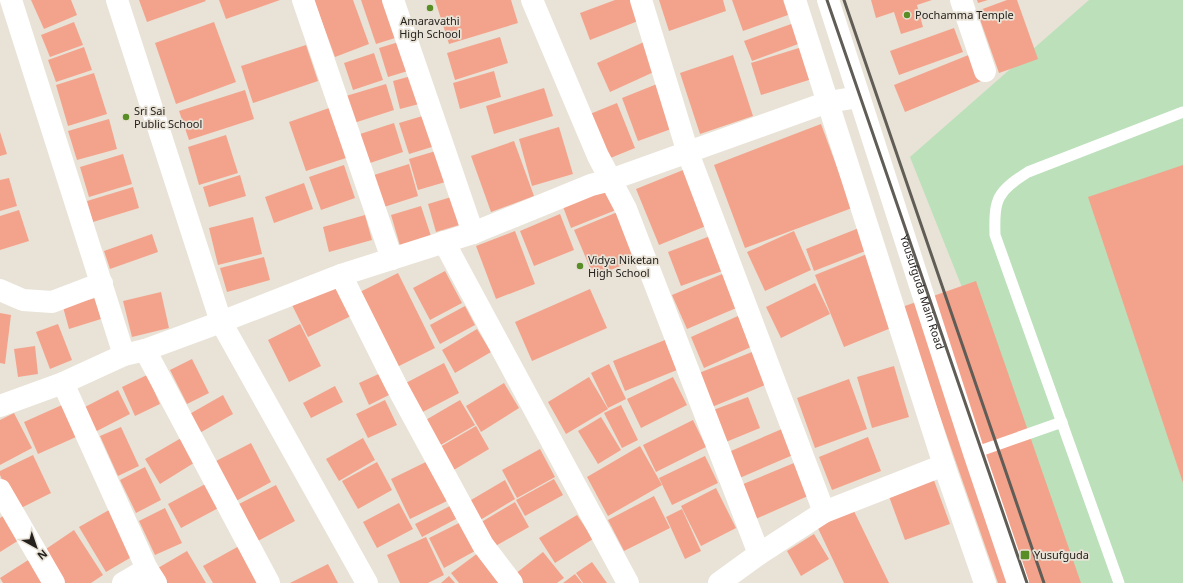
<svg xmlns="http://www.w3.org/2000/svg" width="1183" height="583" font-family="'Noto Sans',sans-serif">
	<rect width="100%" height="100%" fill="#e9e2d6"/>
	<polygon fill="#bbe0ba" points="1089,0 1183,0 1183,583 1080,583 910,157"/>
	<g fill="#f3a38c">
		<polygon points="31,0 71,0 77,15 44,29"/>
		<polygon points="139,0 205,0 206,1 147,22"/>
		<polygon points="219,0 280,0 226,19"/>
		<polygon points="314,0 353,0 369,44 335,57"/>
		<polygon points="361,0 400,0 411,33 376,44"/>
		<polygon points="435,0 511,0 518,23 449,44"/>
		<polygon points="615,0 631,0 638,21 590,40 580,13"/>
		<polygon points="659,0 723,0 726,11 669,31"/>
		<polygon points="732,0 783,0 788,15 743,31"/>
		<polygon points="871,0 932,0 917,5 923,27 901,34 894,12 876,18"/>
		<polygon points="977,0 988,0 978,3"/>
		<polygon points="1007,0 1017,0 1038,59 999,73 977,11"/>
		<polygon points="74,22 83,45 50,57 41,35"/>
		<polygon points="214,22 236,82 176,104 155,43"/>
		<polygon points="794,23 801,43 752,61 744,41"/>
		<polygon points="954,28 963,52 899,75 890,51"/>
		<polygon points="500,37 508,63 455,80 447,53"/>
		<polygon points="412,38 421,67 388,77 379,48"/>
		<polygon points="644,42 656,71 610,92 597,63"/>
		<polygon points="306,45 318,81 253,103 241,66"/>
		<polygon points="84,47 92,70 56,82 48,60"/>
		<polygon points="802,47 812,79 761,95 751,63"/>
		<polygon points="374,53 383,80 353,90 344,63"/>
		<polygon points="971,54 981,81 905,112 894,85"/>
		<polygon points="733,55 753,116 700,134 680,73"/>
		<polygon points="494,71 501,97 460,109 453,83"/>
		<polygon points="426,72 434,100 400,109 393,81"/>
		<polygon points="94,73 107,114 68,126 56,85"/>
		<polygon points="386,84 394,110 354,123 346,96"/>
		<polygon points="657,84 674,128 638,141 622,98"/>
		<polygon points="544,88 553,116 494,134 486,106"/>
		<polygon points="245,90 254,119 189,140 179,111"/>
		<polygon points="617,103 635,148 608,159 590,114"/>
		<polygon points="332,107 349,157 306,171 289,122"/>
		<polygon points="436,112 445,143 409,154 399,123"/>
		<polygon points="109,119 117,149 77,160 68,131"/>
		<polygon points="394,123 403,152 367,164 357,135"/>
		<polygon points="821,124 852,208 745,248 714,165"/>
		<polygon points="559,127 573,174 532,186 519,139"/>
		<polygon points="0,132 7,154 0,156"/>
		<polygon points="226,135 238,173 199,185 188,147"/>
		<polygon points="514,141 534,196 491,212 471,156"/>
		<polygon points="449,147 459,178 418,190 409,159"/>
		<polygon points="123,154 132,184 89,197 80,167"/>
		<polygon points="409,164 418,196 384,207 374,175"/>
		<polygon points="344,165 355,198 321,210 309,177"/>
		<polygon points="1183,165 1183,483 1088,197"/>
		<polygon points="688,168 711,224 659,245 636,189"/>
		<polygon points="240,175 246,196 209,207 203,187"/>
		<polygon points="9,178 17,206 0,211 0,180"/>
		<polygon points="304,183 313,209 274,223 265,197"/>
		<polygon points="133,187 139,208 93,222 87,201"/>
		<polygon points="607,187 616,210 571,228 562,204"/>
		<polygon points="468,192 476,220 436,232 428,204"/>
		<polygon points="421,206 432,239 401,249 391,215"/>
		<polygon points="19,210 29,241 0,250 0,216"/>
		<polygon points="620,211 639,258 594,277 574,230"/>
		<polygon points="560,214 574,250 534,266 520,231"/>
		<polygon points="365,215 372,240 329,252 323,227"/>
		<polygon points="253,217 262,254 218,265 209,228"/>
		<polygon points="859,228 868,250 814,271 806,249"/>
		<polygon points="515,231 535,284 496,299 476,246"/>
		<polygon points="794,231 811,270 765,291 747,252"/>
		<polygon points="152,234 158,252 110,269 104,251"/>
		<polygon points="713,235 725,270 681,286 668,252"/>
		<polygon points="867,254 896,326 844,347 815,275"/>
		<polygon points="264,257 270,280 227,292 220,268"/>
		<polygon points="445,271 462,303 430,320 413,288"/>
		<polygon points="727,272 741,306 687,329 672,295"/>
		<polygon points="398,273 435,348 393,369 356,294"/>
		<polygon points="336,280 353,315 308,337 291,303"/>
		<polygon points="976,281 1081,583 998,583 902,307"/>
		<polygon points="815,283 830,314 781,338 766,307"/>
		<polygon points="590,289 607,328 532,361 515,322"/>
		<polygon points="161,292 169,328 132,337 123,301"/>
		<polygon points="95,298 101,319 69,329 63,307"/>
		<polygon points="465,306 475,325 440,344 430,325"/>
		<polygon points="0,313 11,315 5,364 0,363"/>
		<polygon points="738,316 751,347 704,368 691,337"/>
		<polygon points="58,324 72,360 50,369 36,332"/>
		<polygon points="300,324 321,366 289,382 268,340"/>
		<polygon points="477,329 491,352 455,373 442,350"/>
		<polygon points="665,340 677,370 625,391 613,361"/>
		<polygon points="35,346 38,374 18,377 14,349"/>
		<polygon points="757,350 770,383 712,407 699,373"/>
		<polygon points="192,359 209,393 187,404 170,370"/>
		<polygon points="444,363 459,393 417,415 402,385"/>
		<polygon points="609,364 626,399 608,408 591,373"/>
		<polygon points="894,366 909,417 872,428 857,377"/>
		<polygon points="383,372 393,393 369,405 359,383"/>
		<polygon points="147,375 160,404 135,416 122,387"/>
		<polygon points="589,377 608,409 566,434 548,402"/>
		<polygon points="673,377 687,405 641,428 627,399"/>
		<polygon points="849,379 867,429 815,448 797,398"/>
		<polygon points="504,383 519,408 481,432 466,406"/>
		<polygon points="335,386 343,402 311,418 303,403"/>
		<polygon points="118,390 130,414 93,433 81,409"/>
		<polygon points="223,395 233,414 196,435 186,416"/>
		<polygon points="748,397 760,428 721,444 708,412"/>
		<polygon points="385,400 397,425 368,438 356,414"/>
		<polygon points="460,400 475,425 439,446 424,421"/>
		<polygon points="62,405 76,437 38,454 24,422"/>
		<polygon points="621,405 638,440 622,448 604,413"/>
		<polygon points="14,413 32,448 0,465 0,420"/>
		<polygon points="601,417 621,450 598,464 578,431"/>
		<polygon points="693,420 706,447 656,472 643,445"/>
		<polygon points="476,426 489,449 447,474 433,451"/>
		<polygon points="121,427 139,466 118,476 100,436"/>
		<polygon points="782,429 793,455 735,480 724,454"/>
		<polygon points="183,437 197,461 160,484 145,459"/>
		<polygon points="868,437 881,471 832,490 819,457"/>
		<polygon points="363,438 375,460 339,481 326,459"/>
		<polygon points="251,443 271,482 236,501 216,461"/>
		<polygon points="640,446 662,485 608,516 587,477"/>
		<polygon points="540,449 555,477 517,498 502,470"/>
		<polygon points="33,455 51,493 17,510 0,475 0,471"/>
		<polygon points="705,456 718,483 672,505 659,478"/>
		<polygon points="428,461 447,501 410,519 391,479"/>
		<polygon points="377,462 392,490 358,509 342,481"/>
		<polygon points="794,463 808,496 751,521 736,487"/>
		<polygon points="145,467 161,500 136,513 120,480"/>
		<polygon points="932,475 950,524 905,540 887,491"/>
		<polygon points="554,479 563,495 525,516 516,500"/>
		<polygon points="505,480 515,499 477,522 466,503"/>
		<polygon points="211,481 224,505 181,528 168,504"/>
		<polygon points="276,485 295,521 256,542 237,505"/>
		<polygon points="716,488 736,528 701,546 681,506"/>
		<polygon points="654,496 670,528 624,551 608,520"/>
		<polygon points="515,502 529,527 492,548 478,524"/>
		<polygon points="399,503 413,529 377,548 363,522"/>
		<polygon points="450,506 456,519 422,537 415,524"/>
		<polygon points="852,507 889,583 844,583 816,524"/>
		<polygon points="165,508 182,543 155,555 139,521"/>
		<polygon points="682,509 701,551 685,559 666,517"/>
		<polygon points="109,510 135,555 106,572 79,527"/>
		<polygon points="8,513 24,537 0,552 0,518"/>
		<polygon points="577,515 593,539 555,563 539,538"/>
		<polygon points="461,522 475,551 444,568 429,538"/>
		<polygon points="74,530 103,575 91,583 64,583 43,551"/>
		<polygon points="814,534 829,559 801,576 787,551"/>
		<polygon points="426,537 444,575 428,583 400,583 387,555"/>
		<polygon points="241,545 262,583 213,583 203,566"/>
		<polygon points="187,551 206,583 167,583 158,568"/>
		<polygon points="543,552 564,578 557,583 514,583 510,578"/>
		<polygon points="478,553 500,583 459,583 451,573"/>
		<polygon points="36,555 53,583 3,583 0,578"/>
		<polygon points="592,562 607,583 583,583 576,573"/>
		<polygon points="328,564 338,583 290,583"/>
		<polygon points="575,574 582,583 563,583"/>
		<polygon points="449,576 455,583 441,583"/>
	</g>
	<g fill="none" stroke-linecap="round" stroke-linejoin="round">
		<g stroke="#fff" stroke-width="11">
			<polyline points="974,453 1062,422"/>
			<path d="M 1119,583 L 995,235 C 994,198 997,192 1028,172 L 1183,112"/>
		</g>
		<g stroke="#fff" stroke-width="22">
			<polyline points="11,0 124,355"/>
			<polyline points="117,0 221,322 367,583"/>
			<polyline points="303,0 392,259"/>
			<polyline points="393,0 473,233"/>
			<polyline points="532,0 598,156 626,209 759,554"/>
			<polyline points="641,0 688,153 824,512"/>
			<polyline points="961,0 985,71"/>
			<polyline points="444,242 628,583"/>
			<polyline points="341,275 396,385 483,545 512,583"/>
			<polyline points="0,290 23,300 52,302 102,283"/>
			<polyline points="145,350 269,583"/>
			<polyline points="63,383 147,569"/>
			<polyline points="0,490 54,583"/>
			<polyline points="123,583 147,569 156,583"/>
			<polyline points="719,583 759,554 824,512 944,465"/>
		</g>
		<g stroke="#fff" stroke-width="22">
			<polyline points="795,0 944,465 985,583"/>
			<path id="s1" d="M 828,0 L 974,453 L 1018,583"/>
			<polyline points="0,406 63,383 124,355 145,350 221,322 341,275 473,233 591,185 610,180 828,102 859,97"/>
		</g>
		<g stroke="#605c56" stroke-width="3">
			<polyline points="827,0 1027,583"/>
			<polyline points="844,0 1044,583"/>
		</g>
	</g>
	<g fill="#598d26" stroke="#e9e2d6" stroke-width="1.5">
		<circle cx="430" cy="8" r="4"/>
		<circle cx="907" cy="15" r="4"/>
		<circle cx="126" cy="117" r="4"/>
		<circle cx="580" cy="266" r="4"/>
		<rect x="1020" y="550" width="10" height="10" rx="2"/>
	</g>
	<g text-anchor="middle" stroke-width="3.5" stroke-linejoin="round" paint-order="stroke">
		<g font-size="11" fill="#25221e" stroke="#e9e2d6" text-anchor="start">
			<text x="915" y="19">Pochamma Temple</text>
			<text x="430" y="25" text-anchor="middle">Amaravathi<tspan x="430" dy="13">High School</tspan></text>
			<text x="134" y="115">Sri Sai<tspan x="134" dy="13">Public School</tspan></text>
			<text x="588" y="264">Vidya Niketan<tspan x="588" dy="13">High School</tspan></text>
			<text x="1034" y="559">Yusufguda</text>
		</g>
		<g font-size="11" fill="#25221e" stroke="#e9e2d6">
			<text dy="4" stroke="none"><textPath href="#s1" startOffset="307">Yousufguda Main Road</textPath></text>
		</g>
	</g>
	<g transform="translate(36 547) rotate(140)" stroke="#e9e2d6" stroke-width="3" paint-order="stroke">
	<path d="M0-3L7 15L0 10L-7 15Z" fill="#25221e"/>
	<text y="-6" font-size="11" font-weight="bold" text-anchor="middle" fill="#25221e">N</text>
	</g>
</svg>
